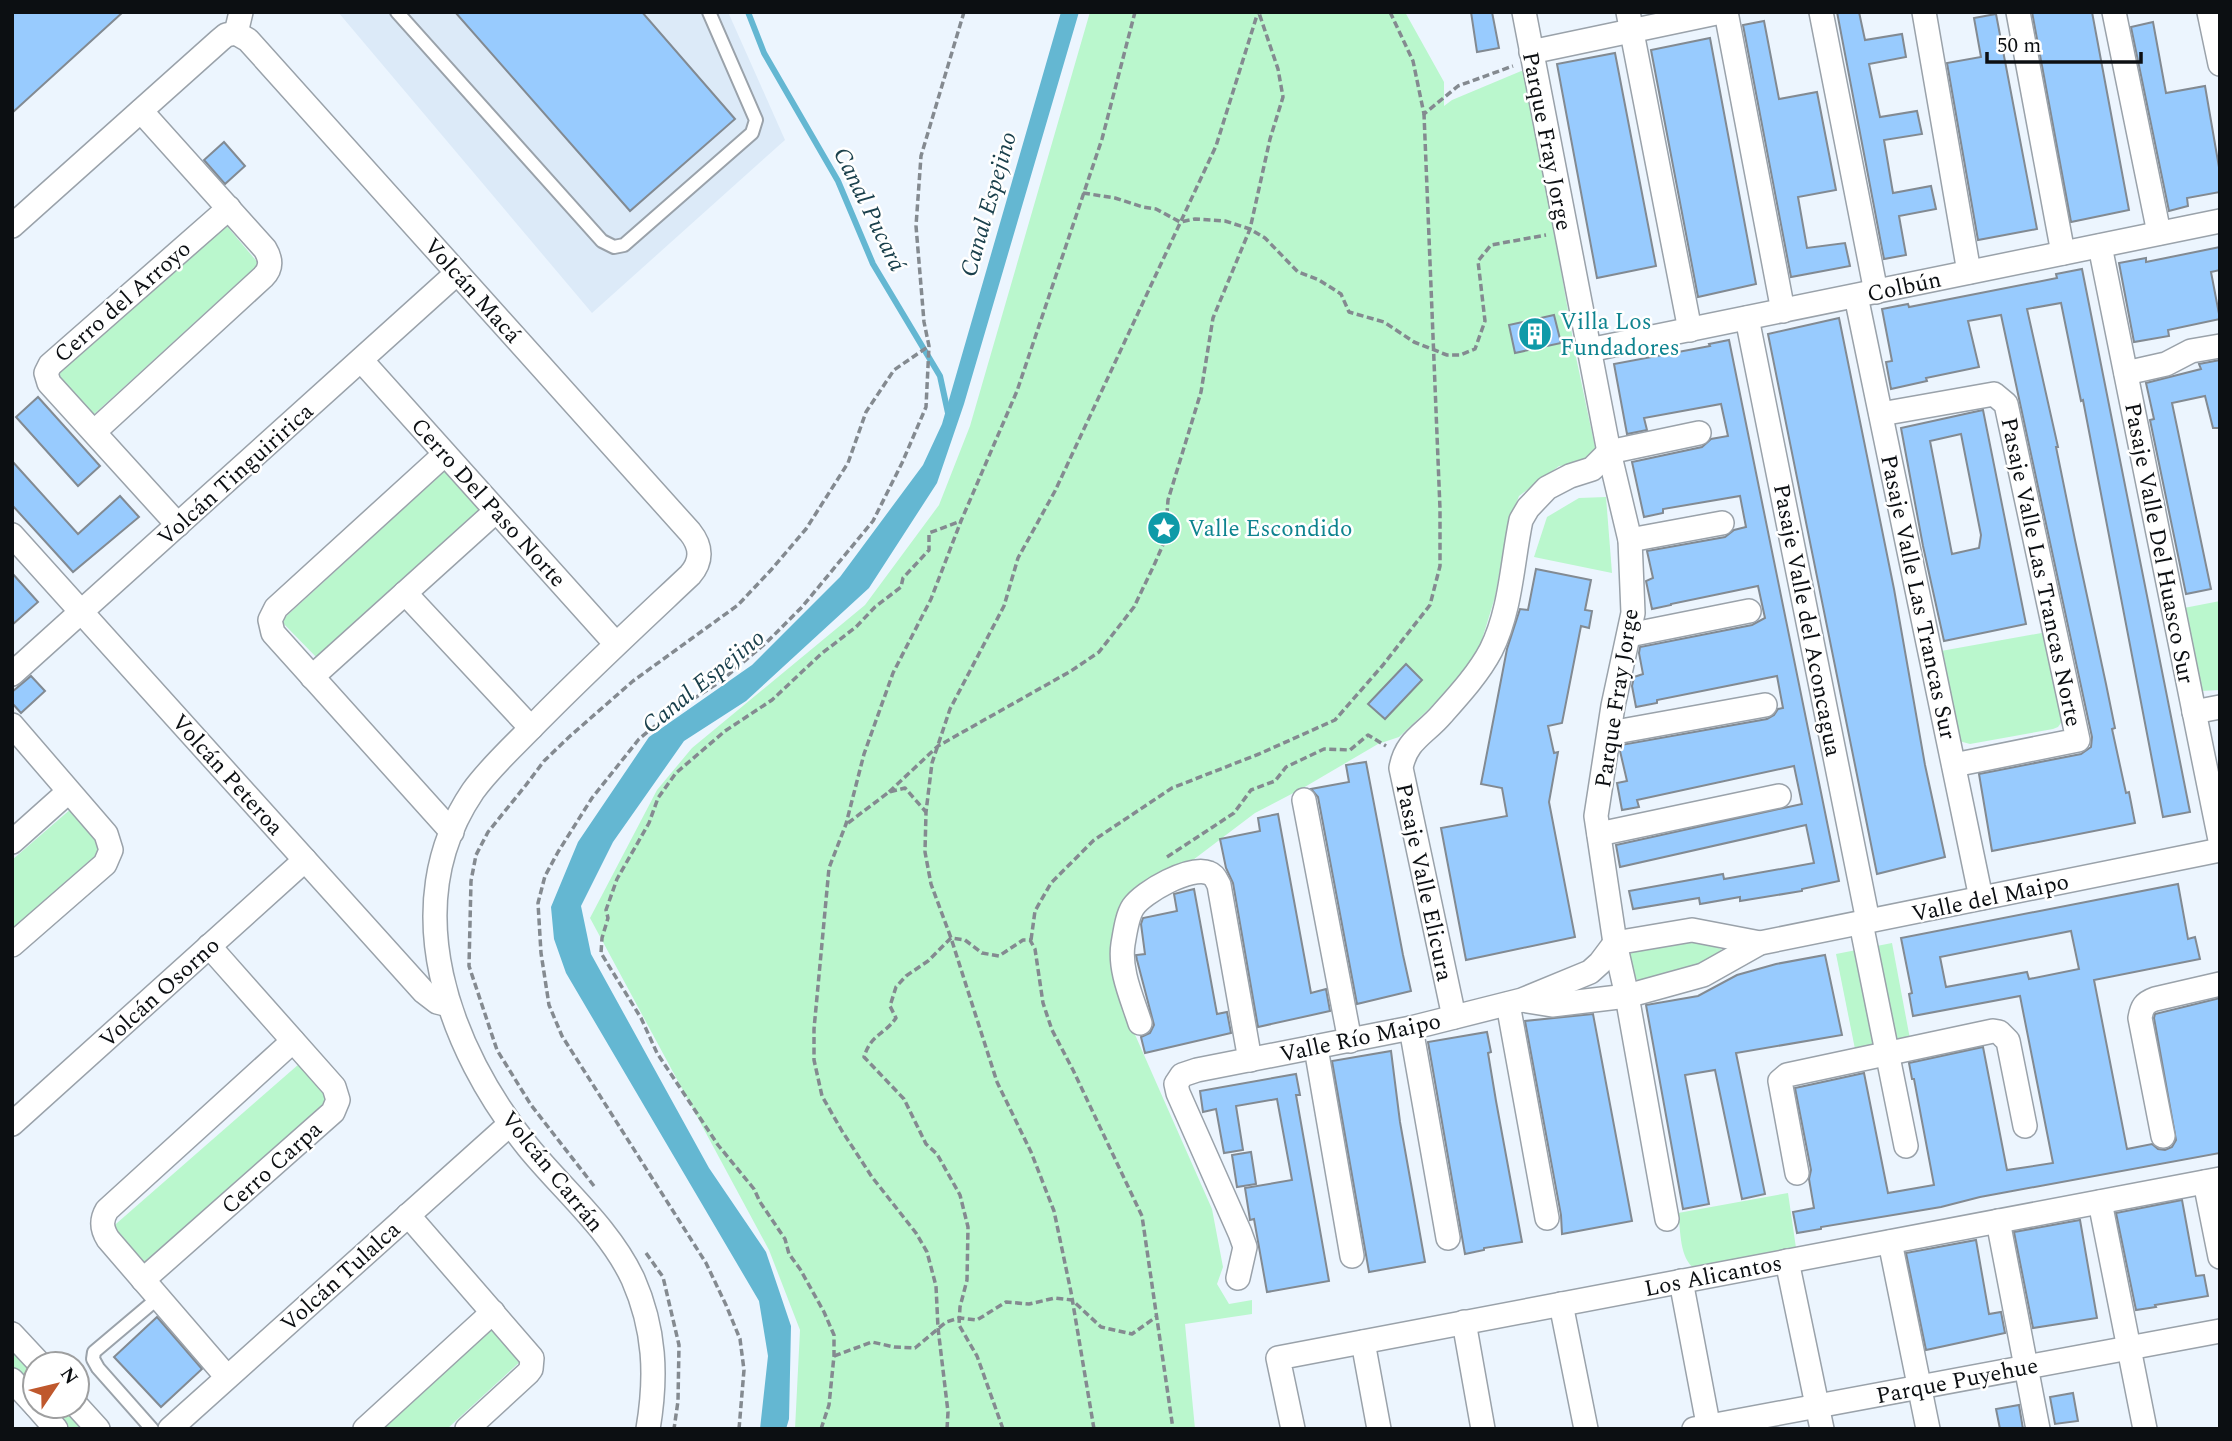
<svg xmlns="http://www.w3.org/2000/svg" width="2232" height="1441" font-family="Spectral,serif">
	<rect width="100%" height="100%" fill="#ecf5fe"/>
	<polygon fill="#dceaf8" points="338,12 728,12 785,140 592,313"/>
	<g fill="#baf7cd">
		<polygon points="1090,12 1405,12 1444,82 1444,106 1452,100 1526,69 1576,357 1596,452 1585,463 1559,466 1519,496 1508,525 1495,597 1477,656 1448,691 1399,737 1378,744 1303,788 1255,813 1156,888 1123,936 1129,1021 1212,1209 1223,1267 1217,1284 1229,1304 1252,1300 1252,1314 1185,1324 1195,1429 795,1429 800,1330 769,1250 590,918 657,790 692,748 865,605 939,505 970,426"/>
		<polygon points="226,225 259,264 91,417 51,373"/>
		<polygon points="449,467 482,510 317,658 281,621"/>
		<polygon points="1606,497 1612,573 1534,557 1547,517 1579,498"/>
		<polygon points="2220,601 2220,690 2201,691 2184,608"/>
		<polygon points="2047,632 2063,720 2058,727 2053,729 1970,744 1959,741 1941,651"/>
		<polygon points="72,808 106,846 12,930 12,860"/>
		<polygon points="1675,940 1705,942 1723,950 1699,966 1641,982 1633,977 1628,957 1633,950"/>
		<polygon points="1892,943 1910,1039 1855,1049 1836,954"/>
		<polygon points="299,1064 329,1100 140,1268 109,1230"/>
		<path d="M 1788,1193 L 1796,1248 L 1695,1269 C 1679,1258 1681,1231 1678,1213 Z"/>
		<polygon points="493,1326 523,1359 447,1429 382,1429"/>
		<polygon points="12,1349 35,1375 35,1391 12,1366"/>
		<polygon points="48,1406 63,1406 83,1429 69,1429"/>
	</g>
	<polygon fill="#64b7d2" points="1061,12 1079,12 964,404 937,483 869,588 746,701 684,741 613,842 581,906 591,954 709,1168 766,1252 791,1326 789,1419 786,1429 760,1429 768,1356 759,1301 566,973 554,939 551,907 578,842 649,737 752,665 840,577 923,465 942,424"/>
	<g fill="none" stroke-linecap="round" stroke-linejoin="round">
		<polyline stroke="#64b7d2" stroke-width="6" points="748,12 764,53 838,181 873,264 940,376 948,413"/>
	</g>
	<g fill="#98cbfe" stroke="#828a92" stroke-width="2" fill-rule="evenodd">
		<polygon points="12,12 123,12 12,113"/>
		<polygon points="455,12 642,12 735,119 630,211"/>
		<polygon points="1471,12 1492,12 1499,48 1477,52"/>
		<polygon points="1837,12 1859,12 1865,40 1902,34 1906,57 1869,64 1880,117 1917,111 1922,134 1884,140 1893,193 1931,186 1936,209 1899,216 1906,255 1884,259"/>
		<polygon points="2032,12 2092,12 2129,210 2071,222"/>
		<polygon points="1996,14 2037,229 1978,240 1947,63 1981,57 1974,18"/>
		<polygon points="1764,21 1779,99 1817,92 1836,190 1798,197 1807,248 1845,243 1850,266 1791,277 1743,25"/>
		<polygon points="2153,22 2166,93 2205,86 2220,173 2220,192 2187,198 2188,206 2169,211 2131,27"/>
		<polygon points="1710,38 1756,284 1698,297 1651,50"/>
		<polygon points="1615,53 1656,266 1597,278 1557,64"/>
		<polygon points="224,142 245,166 225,184 204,160"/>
		<polygon points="2220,247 2220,270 2211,272 2220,319 2168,330 2169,336 2134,342 2119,263 2146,258 2146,262"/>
		<polygon points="2082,269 2190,812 2163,817 2083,400 2081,401 2061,303 2027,309 2058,447 2056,447 2075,540 2106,684 2115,728 2112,729 2126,793 2129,792 2135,823 1992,851 1979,774 2081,754 2091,747 2092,737 2001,315 1968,321 1979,367 1926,378 1927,381 1891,389 1886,362 1892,361 1882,309 1908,304 1909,307 2057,278 2056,274"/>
		<polygon points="1554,315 1561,343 1515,353 1509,325"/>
		<polygon points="1839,318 1894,589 1925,765 1945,857 1877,874 1768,334"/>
		<polygon points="1729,340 1839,881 1802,889 1802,891 1740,901 1740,897 1700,904 1699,898 1633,909 1629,891 1723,874 1724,879 1814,863 1806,825 1620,867 1616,845 1802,804 1794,766 1637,800 1639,807 1622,810 1617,783 1627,781 1620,751 1621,745 1767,719 1774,715 1778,709 1783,708 1777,676 1657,700 1657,703 1636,707 1632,686 1634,677 1643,674 1639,653 1640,647 1752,625 1765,618 1758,586 1671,604 1671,605 1652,609 1646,581 1653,578 1647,551 1725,537 1734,530 1746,527 1740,496 1663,509 1663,513 1644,517 1632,462 1702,447 1711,439 1728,436 1721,404 1644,418 1647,430 1627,434 1614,364 1710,346 1709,344"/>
		<polygon points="2220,360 2220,428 2213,428 2205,396 2172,403 2211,589 2186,594 2150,420 2154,419 2146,383 2201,369 2199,364"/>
		<polygon points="38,397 100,466 78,486 16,417"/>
		<path d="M 1983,410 L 2026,624 L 1944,641 L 1923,546 L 1901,428 ZM 1961,434 L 1981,535 L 1979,548 L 1952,554 L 1930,441 Z"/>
		<polygon points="12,461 78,534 120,496 139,517 73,572 12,505"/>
		<polygon points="1536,569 1591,580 1585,610 1592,611 1589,628 1581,626 1562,723 1548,726 1554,753 1558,752 1549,802 1575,937 1466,960 1441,828 1507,816 1502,788 1481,784 1507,649 1520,609 1528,610"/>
		<polygon points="12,573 38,602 12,625"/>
		<polygon points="1406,664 1422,680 1385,719 1368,704"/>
		<polygon points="31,676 45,691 21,713 12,703 12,692"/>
		<polygon points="1366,762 1403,955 1411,991 1357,1004 1318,797 1311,789 1349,782 1346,765"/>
		<polygon points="1278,814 1311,993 1326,989 1330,1011 1258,1027 1233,883 1226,868 1220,839 1260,831 1258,818"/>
		<path d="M 2178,884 L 2188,939 L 2195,937 L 2200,959 L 2094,980 L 2127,1149 L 2152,1144 L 2158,1149 L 2165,1150 L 2172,1147 L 2176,1140 L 2154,1018 L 2155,1014 L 2220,998 L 2220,1153 L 1980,1197 L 1941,1207 L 1821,1227 L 1821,1229 L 1797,1233 L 1793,1212 L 1814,1208 L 1809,1179 L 1811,1170 L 1795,1088 L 1864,1073 L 1888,1193 L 1934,1185 L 1914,1079 L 1912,1079 L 1909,1063 L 1983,1047 L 2007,1170 L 2053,1163 L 2020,996 L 1913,1016 L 1909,994 L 1912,993 L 1901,938 ZM 2071,931 L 2079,969 L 2029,979 L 2027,972 L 1946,987 L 1940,957 Z"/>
		<polygon points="1194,889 1217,1014 1227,1012 1231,1033 1145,1053 1141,1037 1150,1033 1154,1025 1137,960 1136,955 1145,954 1141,924 1143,918 1177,911 1174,894"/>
		<polygon points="1825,955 1842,1035 1736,1053 1765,1194 1742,1199 1715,1070 1685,1075 1709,1204 1683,1209 1646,1005 1698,996 1737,975 1776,964"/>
		<polygon points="1593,1014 1632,1221 1562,1234 1561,1215 1525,1021"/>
		<polygon points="1487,1032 1491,1052 1488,1053 1496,1101 1522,1242 1484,1248 1484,1250 1465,1254 1428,1042"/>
		<polygon points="1391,1051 1400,1122 1425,1262 1369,1272 1332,1061"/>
		<polygon points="1296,1074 1300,1095 1296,1095 1329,1281 1267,1292 1254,1219 1250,1220 1245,1188 1292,1180 1277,1099 1236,1106 1243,1150 1224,1153 1216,1109 1203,1112 1200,1091"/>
		<polygon points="1251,1152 1256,1184 1237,1187 1232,1155"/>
		<polygon points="2182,1200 2196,1276 2204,1275 2208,1296 2155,1305 2156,1307 2136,1310 2116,1213"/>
		<polygon points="2080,1220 2097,1318 2033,1328 2014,1232"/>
		<polygon points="1976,1240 1989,1314 2001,1312 2005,1333 1926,1350 1906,1253"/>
		<polygon points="157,1317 202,1369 161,1407 114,1357"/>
		<polygon points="2073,1393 2078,1421 2055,1424 2050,1397"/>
		<polygon points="2019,1405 2023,1429 2000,1429 1996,1409"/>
	</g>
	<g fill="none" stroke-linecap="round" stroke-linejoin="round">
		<g stroke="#9aa2aa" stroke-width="16">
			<g id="lane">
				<polyline points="397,12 602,241 614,247 624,245 752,133 756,120 709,12"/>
				<polyline points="152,1429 98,1368 93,1359 94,1352 158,1298"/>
			</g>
		</g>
		<g stroke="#9aa2aa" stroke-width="26">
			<g id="street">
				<polyline points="1524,12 1609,452 1630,540 1633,613 1613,706 1596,816 1615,943 1627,996 1667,1219"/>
				<polyline points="1628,12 1690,330"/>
				<polyline points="1726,12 1783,311"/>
				<polyline points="1821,12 1876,292"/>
				<polyline points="1924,12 1969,272"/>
				<polyline points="2018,12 2063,253"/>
				<polyline points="2114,12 2159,233"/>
				<polyline points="2209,12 2220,64"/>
				<path d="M 236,33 L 248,40 L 690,532 C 702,547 702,561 690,575 C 639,623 587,671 538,721 C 516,744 491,766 473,791 C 395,906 449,1049 528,1147 C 563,1190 609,1228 633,1279 C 655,1329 657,1376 648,1429"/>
				<polyline points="236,33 241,12"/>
				<polyline points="1531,52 1721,12"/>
				<polyline points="12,226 220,40 226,35 236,33"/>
				<polyline points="2100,246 2220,840"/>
				<polyline points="1856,296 1981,898"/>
				<polyline points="1747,318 1868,921"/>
				<polyline points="1589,350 2220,221"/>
				<polyline points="361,360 616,644"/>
				<polyline points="2126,373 2166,364 2191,351 2220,346"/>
				<polyline points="1881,414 1994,394 2006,404 2078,740 1954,765"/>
				<path d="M 94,432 L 263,277 C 272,268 271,259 265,249 L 141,111"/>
				<polyline points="445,454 276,608 270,620 273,633 452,832"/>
				<polyline points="178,525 49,383 46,373 50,365 229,208"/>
				<polyline points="12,535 424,992 437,1002 449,1005"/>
				<polyline points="1630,540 1722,523"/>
				<polyline points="405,593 531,728"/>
				<polyline points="1629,635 1749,611"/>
				<polyline points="12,674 457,273"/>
				<polyline points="312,677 496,511"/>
				<polyline points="2194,712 2220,707"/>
				<polyline points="12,725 106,834 111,850 105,864 12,945"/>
				<polyline points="1610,733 1765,705"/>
				<polyline points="1304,800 1350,1041"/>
				<polyline points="1599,834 1779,796"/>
				<polyline points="12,842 68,792"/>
				<polyline points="1861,923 1906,1146"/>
				<polyline points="1527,1001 1552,1005 1627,996 1703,975 1760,943 2220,850"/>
				<polyline points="1508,1004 1547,1218"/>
				<path d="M 1454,1017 L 1401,768 C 1406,740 1425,734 1442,714 C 1459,695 1479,673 1491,650 C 1511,610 1512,563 1521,520 L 1528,508 L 1547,488 L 1570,476 L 1592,469 L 1609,452 L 1699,433"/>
				<path d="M 1140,1023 C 1132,998 1119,970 1123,944 C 1125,933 1127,916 1133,907 C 1143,892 1191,865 1209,873 C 1215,875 1217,881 1219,885 L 1250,1060"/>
				<polyline points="1411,1028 1448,1238"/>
				<polyline points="1316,1048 1352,1256"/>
				<polyline points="12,1124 305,860"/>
				<path d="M 2163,1136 L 2140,1018 C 2142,1007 2144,1003 2155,999 L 2220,984"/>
				<polyline points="1797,1173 1780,1081 1787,1075 1993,1031 1999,1032 2008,1041 2025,1126"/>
				<polyline points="2205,1182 2220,1257"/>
				<polyline points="2100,1202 2145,1429"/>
				<polyline points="408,1215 532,1358 531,1369 528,1373 467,1429"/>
				<polyline points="1998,1221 2038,1429"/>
				<polyline points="1890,1242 1928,1429"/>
				<polyline points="1787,1261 1822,1429"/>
				<polyline points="1238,1278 1245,1247 1240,1233 1178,1093 1176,1084 1182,1075 1197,1070 1411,1028 1522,1000 1590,972 1600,963 1615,943 1692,930 1760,943"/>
				<polyline points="143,1280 333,1112 338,1100 334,1087 209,946"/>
				<polyline points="1681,1281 1709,1429"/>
				<polyline points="1561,1304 1586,1429"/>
				<polyline points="1464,1322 1483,1429"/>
				<polyline points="12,1334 40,1364"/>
				<polyline points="1363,1342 1379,1429"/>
				<path d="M 227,1377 L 108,1239 C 101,1228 101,1220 107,1210 L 293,1041"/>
				<polyline points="12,1380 35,1405"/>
				<polyline points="36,1406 56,1429"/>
				<polyline points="77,1406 98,1429"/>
				<polyline points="170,1429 510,1124"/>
				<polyline points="365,1429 493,1312"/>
				<polyline points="1293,1429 1278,1358 2220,1179"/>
				<polyline points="1694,1429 2220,1331"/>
			</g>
		</g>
		<g stroke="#848a90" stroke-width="3.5" stroke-dasharray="7 3.5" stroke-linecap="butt">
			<polyline points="1390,12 1413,61 1424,114 1458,86 1513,66"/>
			<polyline points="1083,193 1115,198 1143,207 1156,209 1180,222 1195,219 1225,221 1250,229 1265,238 1298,272 1319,280 1341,294 1349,312 1384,322 1414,342 1447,355 1460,355 1475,349 1485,321 1478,261 1491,245 1546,235"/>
			<polyline points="889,792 938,746 1071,671 1099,652 1134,607 1155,563 1165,540 1168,500 1201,392 1213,318 1250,229 1270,139 1283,97 1278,69 1259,13"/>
			<polyline points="848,823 889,792 905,788 926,812"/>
			<polyline points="1167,857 1234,813 1251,790 1275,781 1286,767 1324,749 1350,750 1368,735 1386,746"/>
			<polyline points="1031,940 1035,911 1051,883 1094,840 1172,788 1259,754 1335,720 1383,665 1430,605 1440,566 1440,509 1424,114"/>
			<polyline points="594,1186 531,1105 497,1050 469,966 471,881 476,855 488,832 526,785 544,761 569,737 633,681 738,605 771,570 806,529 848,463 866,412 894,370 929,346"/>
			<polyline points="646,1253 663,1277 679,1345 678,1401 674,1429"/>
			<polyline points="834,1356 872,1342 894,1347 915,1348 946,1322 959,1318 977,1320 1006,1302 1029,1304 1055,1298 1072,1300 1101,1327 1132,1334 1156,1317"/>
			<polyline points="739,1429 744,1370 740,1339 726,1305 706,1263 562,1036 549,1005 541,953 538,903 545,876 558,852 592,798 639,739 667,716 721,681 767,642 802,607 873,521 902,463 926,407 929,346 924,322 916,226 921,156 964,12"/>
			<polyline points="821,1429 829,1405 834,1356 834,1335 824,1312 800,1269 789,1254 785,1239 760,1202 754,1189 718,1145 657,1053 641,1018 601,953 602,938 608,918 606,910 617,879 649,823 658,798 676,773 725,731 772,700 821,654 856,627 875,607 901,587 903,578 929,550 929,533 961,521"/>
			<polyline points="947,1429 948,1412 938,1328 936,1286 927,1252 916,1233 872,1177 842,1131 822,1096 814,1060 814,1029 829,868 846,824 864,754 893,673 931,599 961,521 1017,391 1102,139 1135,12"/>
			<path d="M 1003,1429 L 977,1356 L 959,1325 L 960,1307 L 967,1280 L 968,1227 L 960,1195 L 937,1154 L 926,1144 L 904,1099 L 864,1057 C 871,1034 883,1036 896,1018 L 890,1006 L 896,987 L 906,976 L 928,961 L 951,938 L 965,940 L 982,953 L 999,956 L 1023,940 L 1030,940 L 1035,949 L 1043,1003 L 1052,1030 L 1073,1070 L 1142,1216 L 1173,1429"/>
			<polyline points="1094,1429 1071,1292 1054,1211 1031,1152 997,1082 951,938 931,884 925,852 926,812 932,763 950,709 1004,606 1018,558 1055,491 1216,146 1258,12"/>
		</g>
		<use href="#lane" stroke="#fff" stroke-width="12"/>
		<use href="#street" stroke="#fff" stroke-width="23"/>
	</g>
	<defs>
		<g id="building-disc" transform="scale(1.75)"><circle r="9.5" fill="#0f9aa8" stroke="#fff"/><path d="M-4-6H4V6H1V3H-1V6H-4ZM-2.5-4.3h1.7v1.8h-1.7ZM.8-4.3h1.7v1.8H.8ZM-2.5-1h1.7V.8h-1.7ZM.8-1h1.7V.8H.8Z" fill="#fff"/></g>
		<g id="sight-disc" transform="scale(1.75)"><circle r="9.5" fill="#0f9aa8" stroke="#fff"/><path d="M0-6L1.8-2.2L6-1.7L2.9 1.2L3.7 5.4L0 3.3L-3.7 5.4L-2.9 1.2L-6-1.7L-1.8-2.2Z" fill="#fff"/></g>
	</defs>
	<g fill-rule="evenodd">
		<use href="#building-disc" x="1535" y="334"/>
		<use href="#sight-disc" x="1164" y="528"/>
	</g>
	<g text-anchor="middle" stroke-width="5" stroke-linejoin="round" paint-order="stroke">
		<g font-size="23" fill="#0c0f12" stroke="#fff">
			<text transform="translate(1548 141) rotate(79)" y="8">Parque Fray Jorge</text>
			<text transform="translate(1904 286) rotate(-12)" y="8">Colbún</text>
			<text transform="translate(473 290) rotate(48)" y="8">Volcán Macá</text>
			<text transform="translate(122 301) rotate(-41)" y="8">Cerro del Arroyo</text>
			<text transform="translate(235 474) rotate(-42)" y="8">Volcán Tinguiririca</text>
			<text transform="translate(489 502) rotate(48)" y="8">Cerro Del Paso Norte</text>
			<text transform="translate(2160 543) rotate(79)" y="8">Pasaje Valle Del Huasco Sur</text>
			<text transform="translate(2042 572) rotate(78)" y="8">Pasaje Valle Las Trancas Norte</text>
			<text transform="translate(1919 597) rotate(78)" y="8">Pasaje Valle Las Trancas Sur</text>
			<text transform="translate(1808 620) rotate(79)" y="8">Pasaje Valle del Aconcagua</text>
			<text transform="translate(1616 698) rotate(-81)" y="8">Parque Fray Jorge</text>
			<text transform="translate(228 774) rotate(48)" y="8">Volcán Peteroa</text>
			<text transform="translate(1425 882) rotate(78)" y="8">Pasaje Valle Elicura</text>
			<text transform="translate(1990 897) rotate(-12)" y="8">Valle del Maipo</text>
			<text transform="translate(159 992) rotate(-42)" y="8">Volcán Osorno</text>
			<text transform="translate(1360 1037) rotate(-12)" y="8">Valle Río Maipo</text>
			<text transform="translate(271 1167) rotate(-42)" y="8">Cerro Carpa</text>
			<text transform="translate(553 1171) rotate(51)" y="8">Volcán Carrán</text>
			<text transform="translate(1713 1275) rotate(-11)" y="8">Los Alicantos</text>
			<text transform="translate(340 1276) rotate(-42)" y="8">Volcán Tulalca</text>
			<text transform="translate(1957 1380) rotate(-11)" y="8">Parque Puyehue</text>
		</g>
		<g font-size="23" fill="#0d838f" stroke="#fff" text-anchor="start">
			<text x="1560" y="329">Villa Los<tspan x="1560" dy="26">Fundadores</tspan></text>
			<text x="1188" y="536">Valle Escondido</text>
		</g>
		<g font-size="24" font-style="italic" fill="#1a404c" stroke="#fff">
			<text transform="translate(988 204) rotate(-74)" y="8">Canal Espejino</text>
			<text transform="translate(870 209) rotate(64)" y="8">Canal Pucará</text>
			<text transform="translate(703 681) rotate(-39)" y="8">Canal Espejino</text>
		</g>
	</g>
	<rect width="2232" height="1441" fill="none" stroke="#0c0f12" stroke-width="28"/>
	<g transform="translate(56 1385) rotate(55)"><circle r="33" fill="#ffffff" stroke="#9e9fa0" stroke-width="2"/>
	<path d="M0-5L12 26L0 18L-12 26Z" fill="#bf582d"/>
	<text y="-10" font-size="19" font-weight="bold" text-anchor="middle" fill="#0c0f12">N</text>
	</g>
	<path d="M1987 52v10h154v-10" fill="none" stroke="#0c0f12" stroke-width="3.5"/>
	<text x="1997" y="52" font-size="21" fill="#0c0f12" stroke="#ffffff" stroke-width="5" paint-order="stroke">50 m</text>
</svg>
